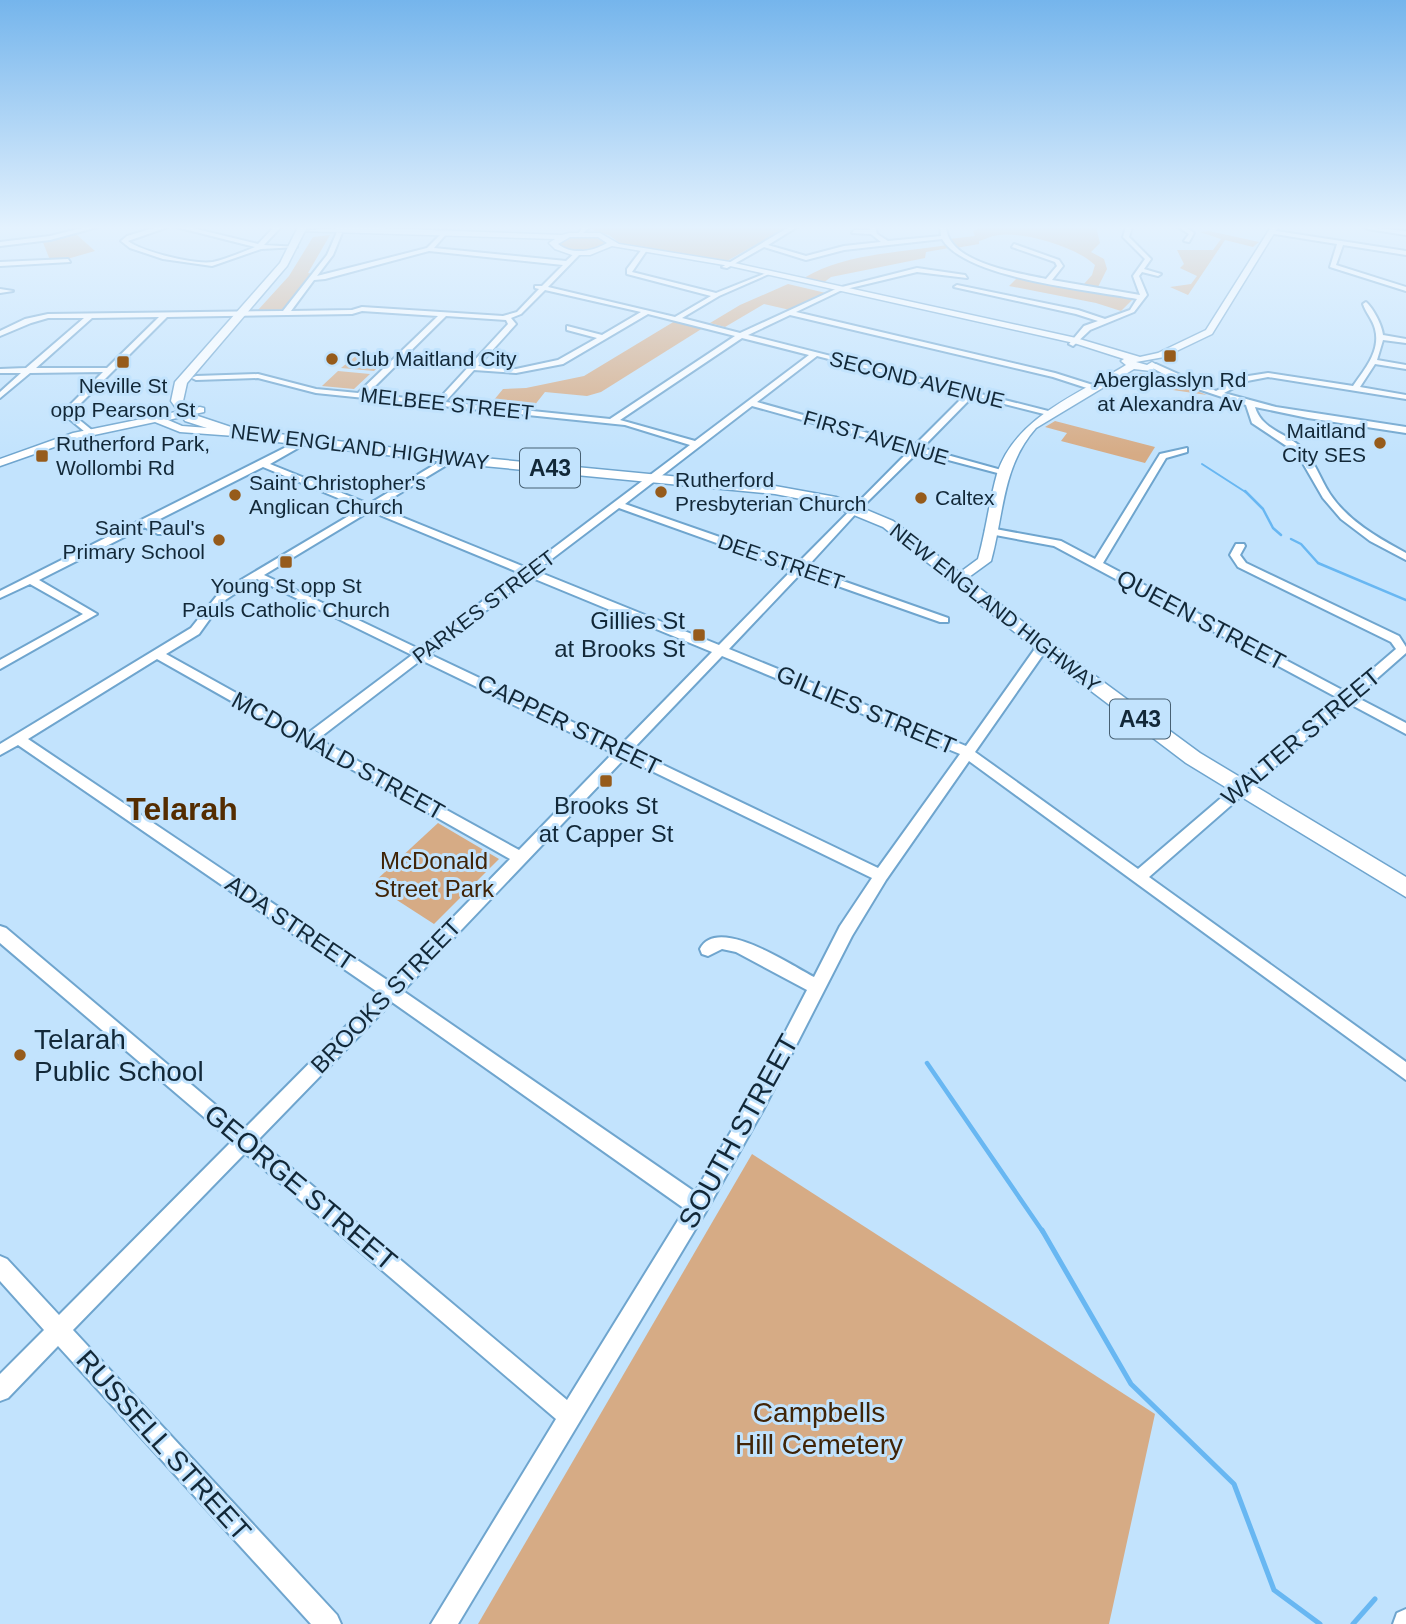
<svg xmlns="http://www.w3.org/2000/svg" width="1406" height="1624" font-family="Helvetica,sans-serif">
	<rect width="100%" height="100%" fill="#c2e3fd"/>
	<g fill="#d6ab85">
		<polygon points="592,227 787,227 727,261 621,244 609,235 594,231"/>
		<path d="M 982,227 L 1096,227 L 1100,243 L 1091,252 L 1104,259 L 1107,269 L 1098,287 L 1084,284 L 1092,275 L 1095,265 C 1076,247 1026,232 1000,235 C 993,235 986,239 979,241 L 979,244 L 956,248 L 949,239 L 975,236 L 973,231 Z"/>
		<polygon points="1209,231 1259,242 1253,247 1225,240 1188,295 1170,287 1191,284 1197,276 1180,268 1184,264 1177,250 1213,250 1221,239 1200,232"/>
		<polygon points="76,234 95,251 67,259 50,260 42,240"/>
		<polygon points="330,235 308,273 313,274 281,311 258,310 289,276 313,237"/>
		<path d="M 598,235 L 608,242 C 594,254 573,252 557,246 L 557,240 L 567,236 Z"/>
		<path d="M 947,245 L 949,248 L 926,252 L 925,258 L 831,277 L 823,283 L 804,278 C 845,253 900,253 947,245 Z"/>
		<polygon points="1019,276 1133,299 1121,311 1096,303 1009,286"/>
		<polygon points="788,284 826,293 790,310 764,304 725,327 710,323 740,305"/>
		<polygon points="675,321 703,328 601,392 587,396 545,392 530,411 489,406 503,389 526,388 584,376"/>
		<polygon points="357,355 388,358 374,371 341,368"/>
		<polygon points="338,371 370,374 354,389 322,386"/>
		<polygon points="1137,373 1151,373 1207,395 1118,382"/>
		<polygon points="1055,421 1155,447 1145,463 1061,441 1067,433 1045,427"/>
		<polygon points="438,823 499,859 434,924 372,884"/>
		<polygon points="752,1154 1155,1414 1109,1624 478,1624"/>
	</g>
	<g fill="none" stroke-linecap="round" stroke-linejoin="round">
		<polyline stroke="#68b7f2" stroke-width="2" points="1202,464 1247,493"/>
		<g stroke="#68b7f2" stroke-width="2.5">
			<polyline points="1245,491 1263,509 1273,528 1281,535"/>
			<polyline points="1291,539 1301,544 1318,563 1406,600"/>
		</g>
		<polyline stroke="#68b7f2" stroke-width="4.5" points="927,1063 1043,1232"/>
		<g stroke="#68b7f2" stroke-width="5">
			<polyline points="1042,1230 1131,1384 1234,1484 1274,1590 1320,1624"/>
			<polyline points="1353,1624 1375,1599"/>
		</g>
		<g stroke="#6fa5ce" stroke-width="4">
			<g id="minor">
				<polygon points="86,227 98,227 50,240 0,246 0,242 50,236"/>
				<path d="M 157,227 L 168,227 L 128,241 C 143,252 194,265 213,262 C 227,259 242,252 255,247 L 176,227 L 188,227 L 258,244 L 274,227 L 281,227 L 264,245 L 297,247 L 261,249 L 212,266 L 163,259 L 130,248 L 121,241 L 127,236 Z"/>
				<polygon points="583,227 590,227 582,234 578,234"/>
				<path d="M 789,227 L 797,227 L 768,245 L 806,256 L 844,246 L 881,242 L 871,234 L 852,233 L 854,230 L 870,230 L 869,227 L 875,227 L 877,234 L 888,241 L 941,236 L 940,227 L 946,227 C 948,263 1018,273 1046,279 L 1057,266 L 1055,262 L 1012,247 L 1014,244 L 1059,260 L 1063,266 L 1052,280 L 1140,295 L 1133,276 L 1145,259 L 1123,237 L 1126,227 L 1132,227 L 1129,237 L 1151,259 L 1144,269 L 1161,274 L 1158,276 L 1142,272 L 1139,276 L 1147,295 L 1134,312 L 1090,330 L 1073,346 L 1069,344 L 1084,326 L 1098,321 L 1076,314 L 954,287 L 957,285 L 1078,310 L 1105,319 L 1130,310 L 1137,299 C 1092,290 966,279 942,239 L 844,250 L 806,260 L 764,247 L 727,268 L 722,267 Z"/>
				<polygon points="1178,227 1186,227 1194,233 1189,242 1184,241 1189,234"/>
				<polygon points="1365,227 1406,231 1406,235 1368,229"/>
				<path d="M 445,230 L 448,232 L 434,248 L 566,261 L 577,251 L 581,251 L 581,253 L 548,287 L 675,317 L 711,296 L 627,274 L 627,269 L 642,249 L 647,250 L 632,272 L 716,293 L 769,272 L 769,274 L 719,296 L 682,318 L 740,333 L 838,288 L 917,268 L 965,275 L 967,278 L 917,272 L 842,290 L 796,312 L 1055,373 L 1096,386 L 1097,388 L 1093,390 L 1053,377 L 790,315 L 748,335 L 1056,413 L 1052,416 L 973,396 L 922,448 L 1005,471 L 1005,475 L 918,452 L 861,508 L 806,568 L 948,618 L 948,622 L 940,622 L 801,573 L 729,649 L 966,746 L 1039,643 L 1047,643 L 1047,649 L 975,752 L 1138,869 L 1338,698 L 1054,546 L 990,534 L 985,531 L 990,528 L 1061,541 L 1095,559 L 1160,454 L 1187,448 L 1187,452 L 1166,458 L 1103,563 L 1346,692 L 1396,649 L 1391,642 L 1238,567 L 1230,555 L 1236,544 L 1244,544 L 1245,546 L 1240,555 L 1246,563 L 1399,636 L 1406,647 L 1406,653 L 1356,697 L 1406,723 L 1406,734 L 1348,703 L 1149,877 L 1406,1062 L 1406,1080 L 969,761 L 886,880 L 852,936 L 763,1110 L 705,1213 L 458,1624 L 431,1624 L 556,1419 L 245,1153 L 73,1330 L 337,1615 L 341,1624 L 311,1624 L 58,1346 L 8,1398 L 0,1401 L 0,1374 L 44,1330 L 0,1281 L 0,1256 L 7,1259 L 59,1315 L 232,1141 L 0,943 L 0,926 L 6,928 L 244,1129 L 379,993 L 18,745 L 0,755 L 0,744 L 191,628 L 219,593 L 362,508 L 263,467 L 152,523 L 166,530 L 166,534 L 158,534 L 144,527 L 39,580 L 97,614 L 0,669 L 0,660 L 83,614 L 30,584 L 0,598 L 0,591 L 302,439 L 305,440 L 305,444 L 270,464 L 369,504 L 439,462 L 449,452 L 455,452 L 455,456 L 445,466 L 377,507 L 527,568 L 690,445 L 625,425 L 316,393 L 258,378 L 196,380 L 192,378 L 196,376 L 258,374 L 316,389 L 358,393 L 438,316 L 362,311 L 352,314 L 167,317 L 71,413 L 93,431 L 93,435 L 90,436 L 62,413 L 103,372 L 30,373 L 0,398 L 0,392 L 21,373 L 0,373 L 0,369 L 26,368 L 84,318 L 48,318 L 31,323 L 0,336 L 0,331 L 25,319 L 48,314 L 283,311 L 327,255 L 337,232 L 342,233 L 333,255 L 317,276 L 427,248 ZM 429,251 L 563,265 L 542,286 L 535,286 L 535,288 L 539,289 L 517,312 L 503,316 L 362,307 L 352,310 L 291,311 L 314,280 L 325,279 ZM 545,290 L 641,312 L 602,335 L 567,326 L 567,330 L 597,338 L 558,360 L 516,369 L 478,366 L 516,324 L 511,318 L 521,314 ZM 648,314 L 735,336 L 610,419 L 445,402 L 474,370 L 516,373 L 563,364 ZM 446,316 L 506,320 L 508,324 L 437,401 L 367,394 ZM 159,317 L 107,368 L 36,368 L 92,318 ZM 742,338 L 809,355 L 695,441 L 620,420 ZM 817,356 L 966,394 L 914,446 L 757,402 ZM 752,406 L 910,450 L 797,564 L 625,504 ZM 619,508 L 792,570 L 719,645 L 536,571 ZM 370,511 L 520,573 L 419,649 L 264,575 ZM 530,577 L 712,652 L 621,745 L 429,654 ZM 257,579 L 412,655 L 308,733 L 166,654 L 199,634 L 222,602 ZM 722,656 L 960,754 L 878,868 L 632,750 ZM 157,659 L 510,859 L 390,982 L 28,739 ZM 421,660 L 613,753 L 519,850 L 318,739 ZM 625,758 L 872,878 L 840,926 L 814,977 C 791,965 717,915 700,949 L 702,954 L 708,956 L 722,949 L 736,952 L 807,990 L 751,1098 L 695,1192 L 403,991 ZM 392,1002 L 685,1209 L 567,1400 L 258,1140 Z"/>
				<polygon points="1270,230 1406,251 1406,255 1343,245 1336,265 1406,287 1406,291 1330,267 1337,244 1268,233"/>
				<polygon points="68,259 70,262 0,266 0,262"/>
				<polygon points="0,289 13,291 0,293"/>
				<path d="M 1366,302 C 1373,308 1382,325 1383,335 L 1406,339 L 1406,343 L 1383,340 L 1377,360 L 1406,365 L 1406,369 L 1375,364 L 1360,387 L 1406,395 L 1406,399 L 1268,377 L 1247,381 L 1224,393 L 1276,407 L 1406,427 L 1406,433 L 1308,418 L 1255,407 C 1262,430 1285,432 1302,448 C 1315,461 1320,479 1330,494 C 1348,521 1378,538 1406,553 L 1406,560 L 1370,541 L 1341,519 L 1323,498 L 1297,453 L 1252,423 L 1246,405 L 1180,383 L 1149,366 L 1156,364 L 1216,391 L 1242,377 L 1268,373 L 1353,386 C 1364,370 1381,351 1375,329 C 1373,320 1366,313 1363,304 Z"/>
				<polygon points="1406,1609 1406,1624 1393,1624 1397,1613"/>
			</g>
		</g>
		<g stroke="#6fa5ce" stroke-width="3">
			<g id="major">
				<path d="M 351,227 L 562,235 L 569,233 L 600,233 L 619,244 L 730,262 L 1076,338 L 1140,357 L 1158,353 L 1206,330 L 1271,227 L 1278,227 L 1212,334 L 1164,357 L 1136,362 L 1147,365 L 1152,362 L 1157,365 L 1151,371 L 1134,369 L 1036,428 C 1002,466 1004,514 991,561 L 969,577 L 972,584 L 965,588 L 960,587 L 955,576 L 978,559 C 986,531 989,502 997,474 C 1015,417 1079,394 1126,365 L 1121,361 L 1124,359 L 1074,343 L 730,266 L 612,246 L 590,255 L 572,255 L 555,249 L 549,243 L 555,239 L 299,231 ZM 570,237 L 598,237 L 607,243 C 592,252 572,255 558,244 Z"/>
				<polygon points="200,407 204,408 204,412 168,420 182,426 235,430 240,433 235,436 180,432 155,422 80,438 0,466 0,459 73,433"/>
			</g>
		</g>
		<g stroke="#6fa5ce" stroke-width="3">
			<polygon id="highway" points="298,227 307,227 287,266 187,383 183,401 195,415 237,429 462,456 775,486 836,497 893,521 1049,642 1200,753 1406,877 1406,897 1186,763 1037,650 883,527 827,504 775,494 462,464 235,437 185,421 171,401 175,382 280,263"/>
		</g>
		<use href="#minor" fill="#fff" fill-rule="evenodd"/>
		<use href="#major" fill="#fff" fill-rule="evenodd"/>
		<use href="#highway" fill="#fff" fill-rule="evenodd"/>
	</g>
	<linearGradient id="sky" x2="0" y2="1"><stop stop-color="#75b5ec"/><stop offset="0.5" stop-color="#e4f2fe"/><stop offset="1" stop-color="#e4f2fe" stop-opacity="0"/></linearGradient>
	<rect width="1406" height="455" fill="url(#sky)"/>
	<g fill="#965b1b" stroke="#c2e3fd" stroke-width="2.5">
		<rect x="1163" y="349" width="14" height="14" rx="3.5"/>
		<circle cx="332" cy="359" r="7"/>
		<rect x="116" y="355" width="14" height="14" rx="3.5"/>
		<circle cx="1380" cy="443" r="7"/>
		<rect x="35" y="449" width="14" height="14" rx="3.5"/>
		<circle cx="661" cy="492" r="7"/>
		<circle cx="235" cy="495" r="7"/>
		<circle cx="921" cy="498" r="7"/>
		<circle cx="219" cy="540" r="7"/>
		<rect x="279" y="555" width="14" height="14" rx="3.5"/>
		<rect x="692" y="628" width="14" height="14" rx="3.5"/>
		<rect x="599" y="774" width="14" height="14" rx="3.5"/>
		<circle cx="20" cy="1055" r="7"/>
	</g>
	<g text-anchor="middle" stroke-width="6" stroke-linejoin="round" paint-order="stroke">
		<g font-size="21" fill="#122838" stroke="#c2e3fd" text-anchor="start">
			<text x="346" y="366">Club Maitland City</text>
			<text x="1170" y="387" text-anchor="middle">Aberglasslyn Rd<tspan x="1170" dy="24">at Alexandra Av</tspan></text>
			<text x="123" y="393" text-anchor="middle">Neville St<tspan x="123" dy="24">opp Pearson St</tspan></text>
			<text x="1366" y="438" text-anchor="end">Maitland<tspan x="1366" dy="24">City SES</tspan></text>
			<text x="56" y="451">Rutherford Park,<tspan x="56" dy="24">Wollombi Rd</tspan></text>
			<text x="675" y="487">Rutherford<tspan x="675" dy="24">Presbyterian Church</tspan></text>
			<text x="249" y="490">Saint Christopher's<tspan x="249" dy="24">Anglican Church</tspan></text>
			<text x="935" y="505">Caltex</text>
			<text x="205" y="535" text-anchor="end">Saint Paul's<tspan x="205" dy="24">Primary School</tspan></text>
			<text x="286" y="593" text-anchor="middle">Young St opp St<tspan x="286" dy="24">Pauls Catholic Church</tspan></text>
		</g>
		<g font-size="21" fill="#122838" stroke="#c2e3fd">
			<text transform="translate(917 380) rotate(14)" y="7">SECOND AVENUE</text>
			<text transform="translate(447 404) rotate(6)" y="7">MELBEE STREET</text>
			<text transform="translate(876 438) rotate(16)" y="7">FIRST AVENUE</text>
			<text transform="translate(360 447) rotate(7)" y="7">NEW ENGLAND HIGHWAY</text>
			<text transform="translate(781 562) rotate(19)" y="7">DEE STREET</text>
			<text transform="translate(484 607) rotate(-37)" y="7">PARKES STREET</text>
			<text transform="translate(995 608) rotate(38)" y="7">NEW ENGLAND HIGHWAY</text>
		</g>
		<g fill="#c2e3fd" stroke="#476073" stroke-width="2">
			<rect x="520" y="448.5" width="60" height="39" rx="5"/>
			<rect x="1110" y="699.5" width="60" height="39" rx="5"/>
		</g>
		<g font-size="23" font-weight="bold" fill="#122838">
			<text x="550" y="476">A43</text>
			<text x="1140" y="727">A43</text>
		</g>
		<g font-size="24" fill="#122838" stroke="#c2e3fd">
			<text transform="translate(1201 620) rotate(28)" y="8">QUEEN STREET</text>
			<text transform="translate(866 710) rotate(23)" y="8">GILLIES STREET</text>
			<text transform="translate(569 725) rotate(26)" y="8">CAPPER STREET</text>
			<text transform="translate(1301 737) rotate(-40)" y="8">WALTER STREET</text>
			<text transform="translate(338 756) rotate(29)" y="8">MCDONALD STREET</text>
			<text transform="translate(290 923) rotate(34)" y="8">ADA STREET</text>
			<text transform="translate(386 996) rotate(-46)" y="8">BROOKS STREET</text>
		</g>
		<g font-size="24" fill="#122838" stroke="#c2e3fd" text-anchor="end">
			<text x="685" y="629">Gillies St<tspan x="685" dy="28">at Brooks St</tspan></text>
			<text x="606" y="814" text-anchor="middle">Brooks St<tspan x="606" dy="28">at Capper St</tspan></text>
		</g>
		<g font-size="24" fill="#402407" stroke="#c2e3fd">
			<text x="434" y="869">McDonald<tspan x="434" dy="28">Street Park</tspan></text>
		</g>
		<g font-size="28" fill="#122838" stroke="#c2e3fd" text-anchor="start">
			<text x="34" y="1049">Telarah<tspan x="34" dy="32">Public School</tspan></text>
		</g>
		<g font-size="28" fill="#122838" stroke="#c2e3fd">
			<text transform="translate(738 1131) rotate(-61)" y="10">SOUTH STREET</text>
			<text transform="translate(301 1187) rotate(40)" y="10">GEORGE STREET</text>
			<text transform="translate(164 1445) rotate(48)" y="10">RUSSELL STREET</text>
		</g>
		<g font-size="28" fill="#402407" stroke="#c2e3fd">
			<text x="819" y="1422">Campbells<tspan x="819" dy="32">Hill Cemetery</tspan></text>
		</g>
		<g font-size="32" font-weight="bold" fill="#542c00" stroke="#c2e3fd">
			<text x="182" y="820">Telarah</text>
		</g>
	</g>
</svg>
